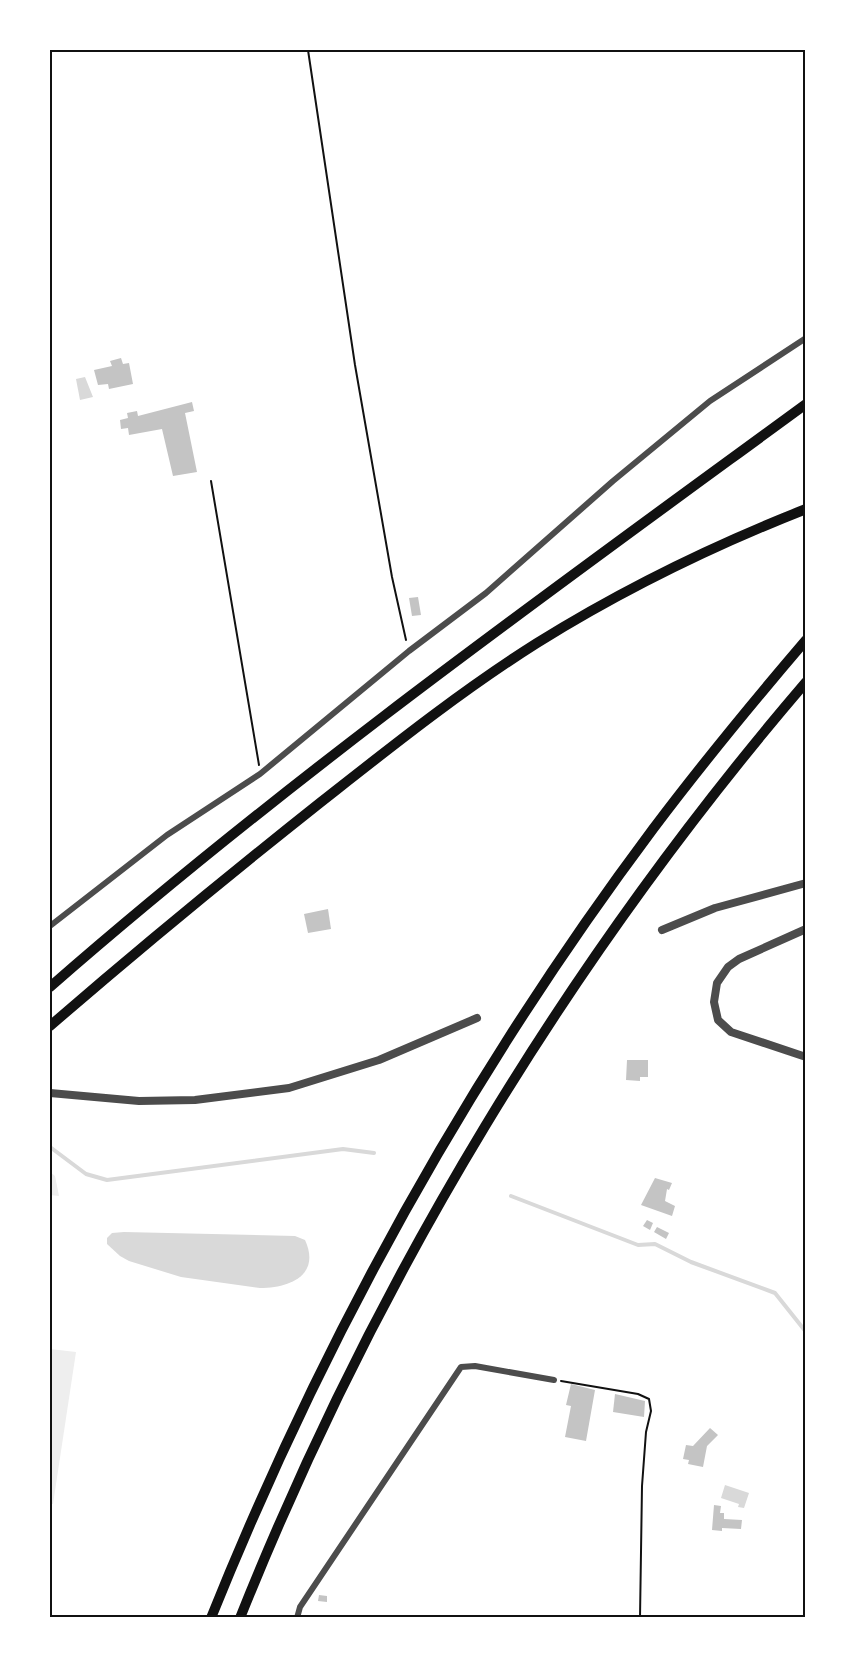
<svg xmlns="http://www.w3.org/2000/svg" width="855" height="1667" font-family="'Fira Sans',sans-serif">
	<rect width="100%" height="100%" fill="#fff"/>
	<g fill="#eee">
		<polygon points="50,1172 55,1176 59,1196 50,1195"/>
		<polygon points="50,1349 76,1352 53,1504 50,1504"/>
	</g>
	<g fill="#d9d9d9">
		<polygon points="85,377 93,397 80,400 76,379"/>
		<path d="M 124,1232 L 295,1236 L 305,1240 C 321,1275 290,1288 260,1288 L 181,1277 L 129,1261 L 120,1256 L 107,1244 L 107,1238 L 112,1233 Z"/>
		<polygon points="725,1485 749,1493 744,1508 738,1507 739,1504 721,1498"/>
	</g>
	<g fill="none" stroke-linecap="round" stroke-linejoin="round">
		<g stroke="#d9d9d9" stroke-width="4">
			<polyline points="50,1147 86,1174 107,1180 343,1149 374,1153"/>
			<polyline points="511,1196 638,1245 655,1244 691,1262 775,1293 806,1332"/>
		</g>
	</g>
	<g fill="#c4c4c4">
		<polygon points="121,358 123,364 129,363 133,384 109,389 108,384 98,385 94,370 112,366 110,361"/>
		<polygon points="192,402 194,411 185,413 197,472 173,476 162,429 129,435 128,428 121,429 120,420 128,418 127,413 137,411 138,416"/>
		<polygon points="418,597 421,615 412,616 409,598"/>
		<polygon points="328,909 331,929 308,933 304,914"/>
		<polygon points="627,1060 648,1060 648,1077 640,1077 640,1081 626,1080"/>
		<polygon points="655,1178 672,1183 669,1190 667,1189 665,1201 675,1206 672,1216 641,1205"/>
		<polygon points="647,1220 653,1223 650,1230 643,1226"/>
		<polygon points="657,1227 669,1233 666,1239 654,1232"/>
		<polygon points="571,1384 595,1390 586,1441 565,1437 571,1406 566,1405"/>
		<polygon points="615,1394 645,1401 644,1417 613,1412"/>
		<polygon points="710,1428 718,1435 707,1446 703,1467 688,1464 689,1460 683,1459 686,1445 693,1446"/>
		<polygon points="714,1505 721,1506 720,1513 724,1513 724,1519 742,1520 741,1529 722,1528 722,1531 712,1530"/>
		<polygon points="319,1595 327,1596 327,1602 318,1601"/>
	</g>
	<g fill="none" stroke-linecap="round" stroke-linejoin="round">
		<g stroke="#111" stroke-width="2">
			<polyline points="308,50 355,365 392,577 406,640"/>
			<polyline points="211,481 259,765"/>
			<polyline points="561,1381 638,1394 649,1399 651,1411 646,1432 642,1486 640,1618"/>
		</g>
		<g stroke="#4c4c4c" stroke-width="6">
			<polyline points="50,926 167,835 260,774 409,651 486,593 613,481 710,401 806,338"/>
			<polyline points="297,1618 300,1607 461,1367 475,1366 554,1380"/>
		</g>
		<g stroke="#4c4c4c" stroke-width="8">
			<polyline points="806,929 739,959 728,967 717,983 714,1002 718,1020 731,1032 806,1057"/>
			<polyline points="662,930 715,908 806,883"/>
			<polyline points="50,1093 139,1101 195,1100 289,1088 379,1060 477,1018"/>
		</g>
		<g stroke="#111" stroke-width="10">
			<path d="M 50,987 C 289,778 549,592 806,404"/>
			<path d="M 50,1026 C 139,949 229,875 321,802 C 391,747 461,691 537,643 C 622,590 712,546 806,509"/>
			<path d="M 211,1618 C 324,1337 472,1071 653,829 C 702,764 753,702 806,640"/>
			<path d="M 240,1618 C 376,1278 568,960 806,682"/>
		</g>
	</g>
	<rect width="855" height="1667" fill="none" stroke="#ffffff" stroke-width="102"/>
	<rect x="51" y="51" width="753" height="1565" fill="none" stroke="#111" stroke-width="2"/>
</svg>
